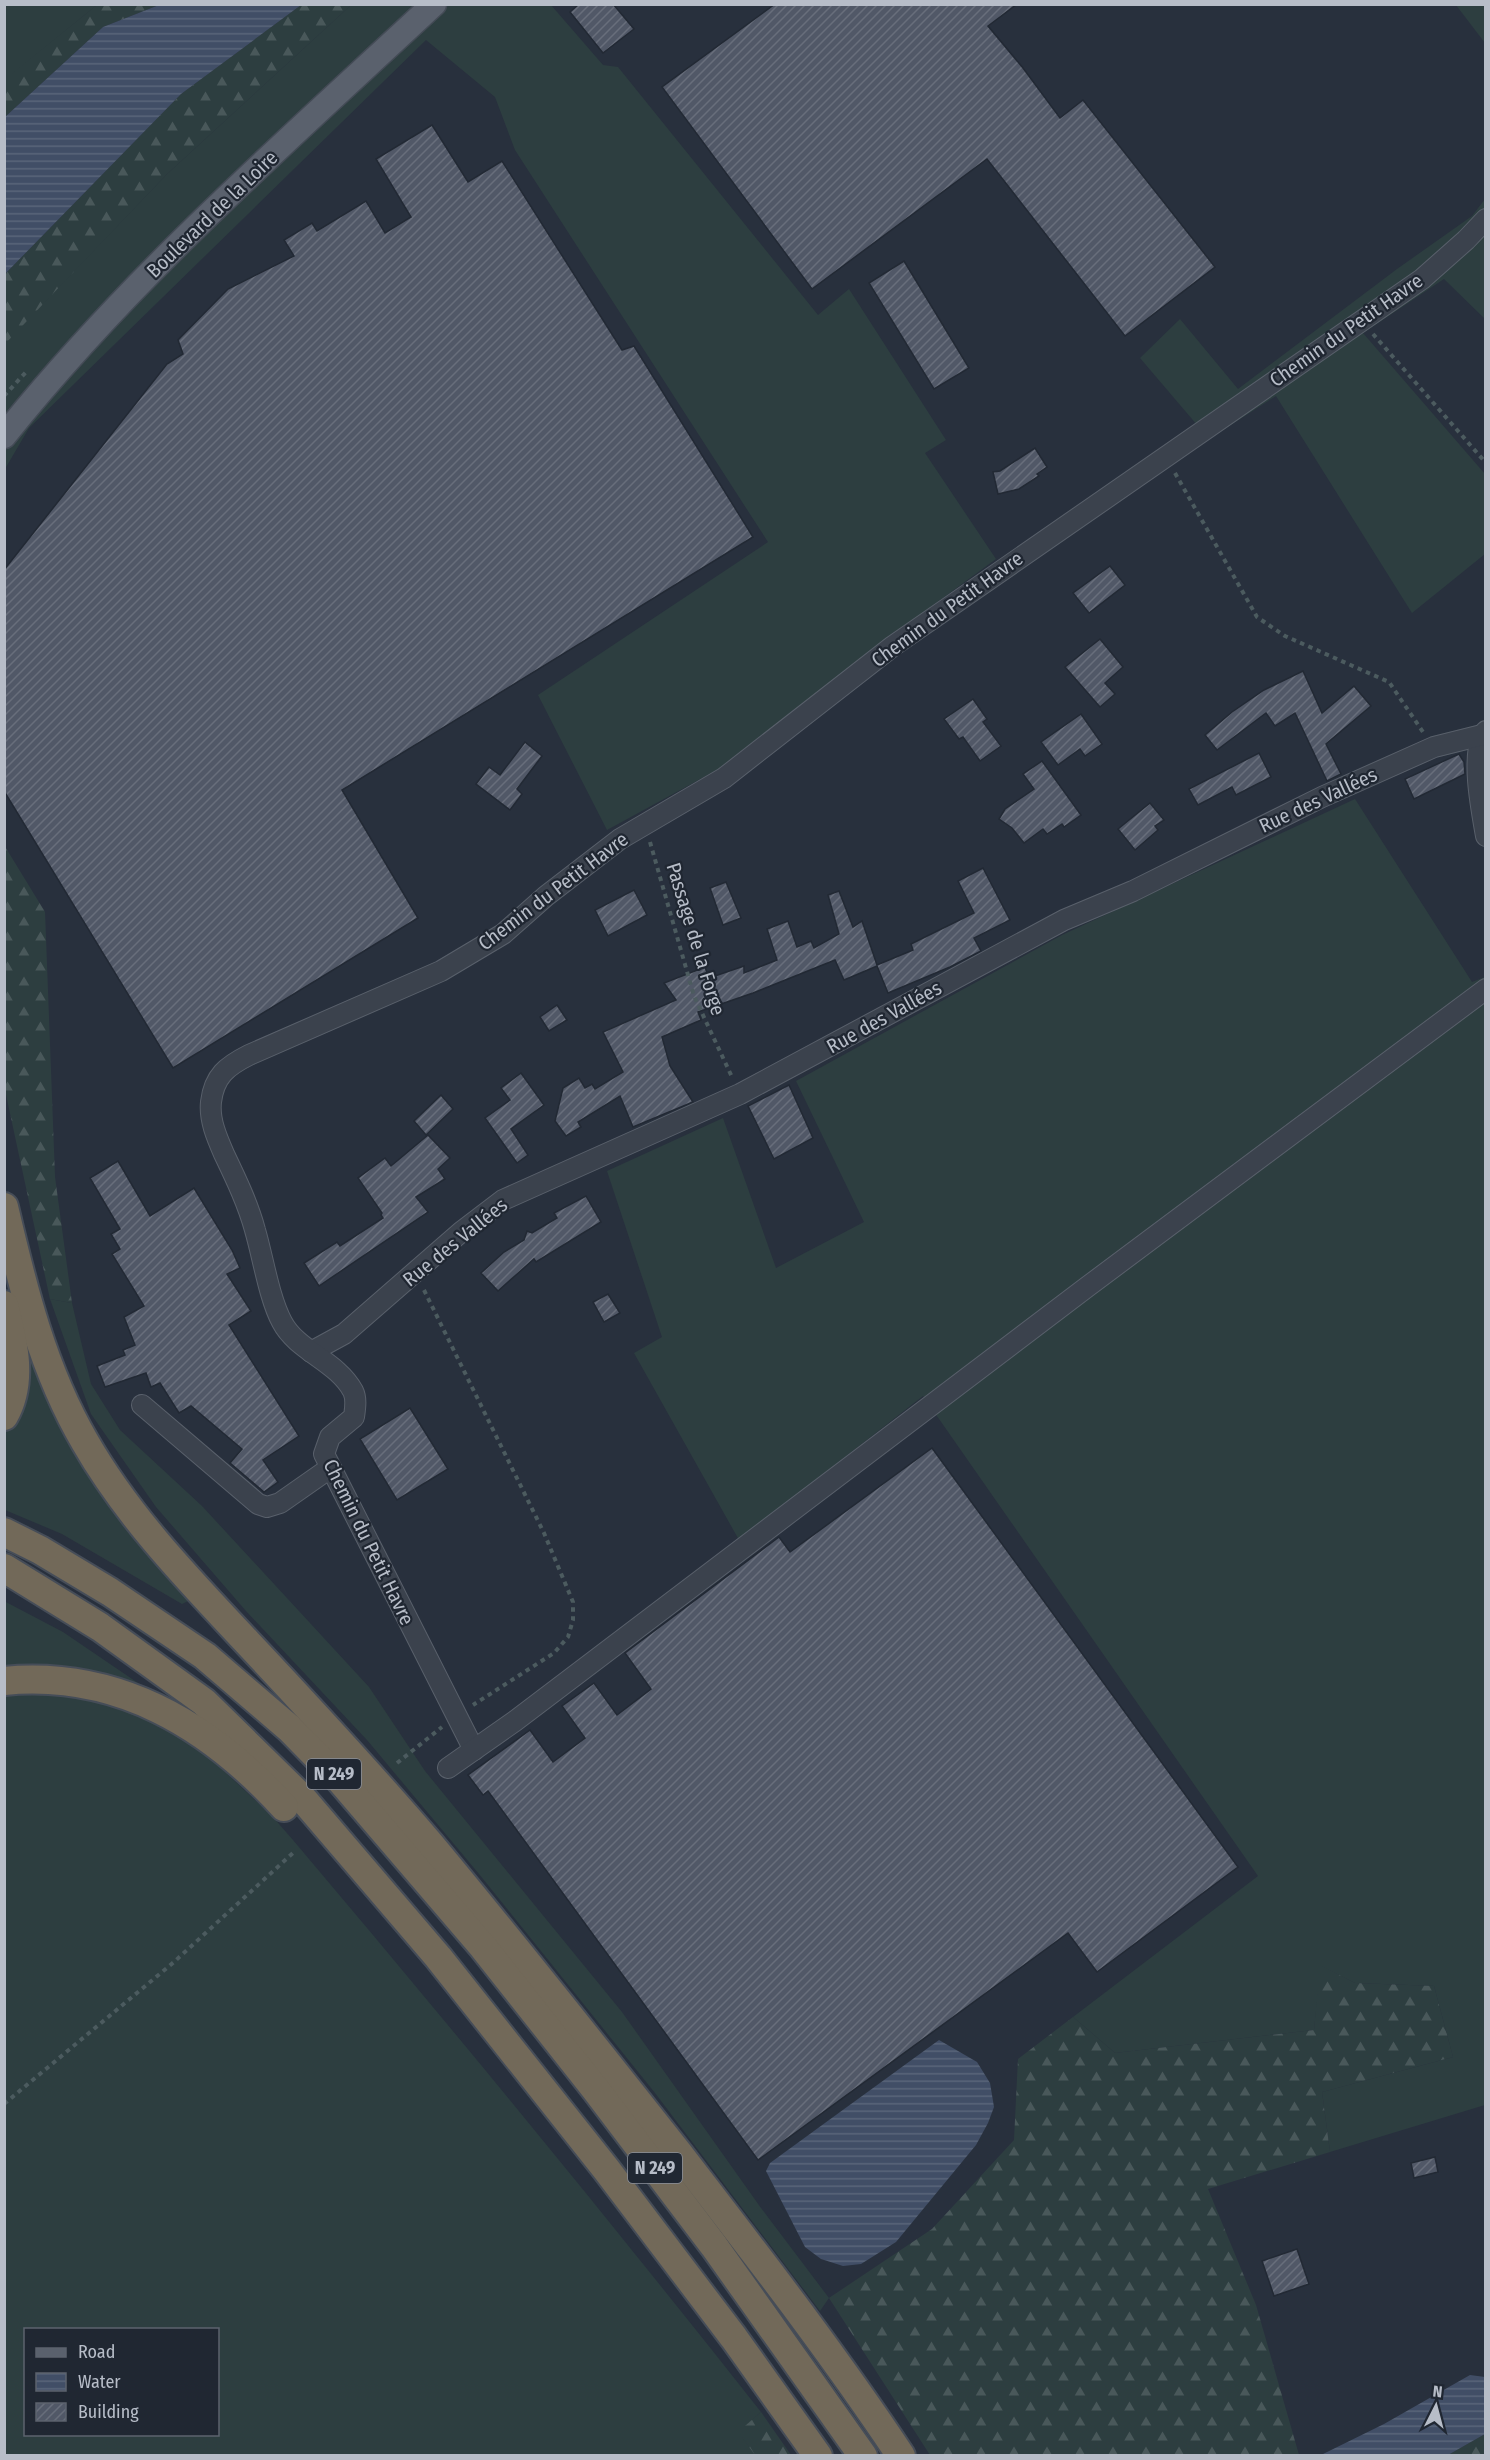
<svg xmlns="http://www.w3.org/2000/svg" width="1490" height="2460" font-family="'Fira Sans Condensed',sans-serif">
	<defs>
		<pattern id="forest-firs" width="22" height="20" patternUnits="userSpaceOnUse" patternTransform="scale(1.5)"><rect width="22" height="20" fill="#2d3e40"/><path d="M5 1l3.5 6h-7zM16 11l3.5 6h-7z" fill="#49585a"/></pattern>
		<pattern id="water-rules" width="6" height="5" patternUnits="userSpaceOnUse" patternTransform="scale(1.5)"><rect width="6" height="5" fill="#414e66"/><path d="M0 2.5h6" fill="none" stroke="#5a667a"/></pattern>
		<pattern id="building-hatch" width="6" height="6" patternUnits="userSpaceOnUse" patternTransform="scale(1.5)"><rect width="6" height="6" fill="#515867"/><path d="M-1 1l2-2M0 6l6-6M5 7l2-2" fill="none" stroke="#686e7b"/></pattern>
	</defs>
	<rect width="100%" height="100%" fill="#28303d"/>
	<g fill="#2d3e40" fill-rule="evenodd">
		<polygon points="5,4 97,4 97,5 5,80"/>
		<polygon points="351,5 551,5 603,65 618,67 818,315 849,289 946,440 925,453 996,559 860,659 717,770 607,830 538,695 768,542 515,150 495,97 426,40 29,428 5,469 4,344 167,174"/>
		<polygon points="1456,5 1485,5 1485,43"/>
		<polygon points="1485,199 1485,319 1444,279 1363,333 1485,474 1485,554 1412,613 1276,396 1209,439 1140,358 1180,319 1238,389 1397,269 1472,216"/>
		<polygon points="1355,799 1472,982 1485,977 1485,2105 1330,2152 1322,2092 1453,2057 1434,1986 1355,1983 1321,1966 1314,2030 1115,2053 1073,2017 1258,1876 923,1396 739,1540 634,1353 662,1337 607,1171 723,1118 776,1268 864,1222 796,1081 1062,935"/>
		<polygon points="50,1299 72,1303 91,1384 120,1430 202,1506 369,1687 425,1771 622,2012 761,2208 829,2298 820,2311 655,2093 479,1874 367,1740 246,1611 156,1507 91,1414"/>
		<polygon points="4,1335 32,1364 70,1443 104,1498 190,1600 182,1604 62,1534 5,1510"/>
		<path d="M 4,1601 L 63,1632 L 138,1683 L 134,1714 L 169,1731 L 205,1753 L 272,1816 L 293,1840 C 452,2028 608,2218 761,2412 L 739,2432 L 755,2455 L 5,2455 ZM 26,2330 L 218,2330 L 218,2434 L 26,2434 Z"/>
	</g>
	<g fill="url(#forest-firs)">
		<polygon points="97,5 159,5 103,27 5,117 4,80"/>
		<polygon points="301,5 351,5 167,174 5,344 5,274 181,94"/>
		<polygon points="4,845 45,912 55,1177 72,1303 50,1299 5,1090"/>
		<polygon points="1320,1965 1355,1983 1434,1986 1453,2057 1322,2092 1330,2152 1208,2189 1256,2305 1299,2455 930,2455 829,2298 932,2229 1014,2140 1018,2059 1073,2017 1115,2053 1314,2030"/>
		<polygon points="761,2412 791,2455 755,2455 738,2432"/>
		<polygon points="1485,2434 1485,2455 1448,2455"/>
	</g>
	<g fill="url(#water-rules)">
		<polygon points="159,5 301,5 181,94 5,274 5,117 103,27"/>
		<polygon points="939,2040 977,2062 990,2083 994,2107 988,2123 976,2145 896,2242 861,2264 843,2266 821,2259 805,2247 766,2171 770,2163"/>
		<polygon points="1470,2375 1485,2377 1485,2434 1448,2455 1321,2455 1384,2424"/>
	</g>
	<g fill="url(#building-hatch)" stroke="#222934" stroke-width="1.5">
		<polygon points="579,4 613,4 634,29 603,53 570,12"/>
		<polygon points="775,4 1017,4 988,26 1023,68 1060,118 1083,100 1215,267 1125,336 987,159 812,289 662,87"/>
		<polygon points="432,125 468,182 502,161 622,350 634,346 753,537 342,790 418,918 173,1068 4,791 4,570 167,364 183,354 178,340 228,289 294,256 284,240 312,223 317,231 366,201 385,233 411,217 376,159"/>
		<polygon points="904,261 969,368 934,389 869,283"/>
		<polygon points="1035,448 1047,467 1037,474 1039,476 1019,489 998,494 993,472 1000,471"/>
		<polygon points="1110,566 1125,585 1089,613 1073,593"/>
		<polygon points="1100,639 1123,667 1105,683 1115,694 1100,707 1065,667"/>
		<polygon points="1303,671 1322,713 1354,686 1371,706 1326,744 1341,774 1327,781 1295,713 1275,726 1266,713 1217,750 1205,735 1232,712 1264,690"/>
		<polygon points="973,699 987,719 983,722 1001,746 980,761 963,737 959,739 944,719"/>
		<polygon points="1081,714 1102,744 1085,756 1080,749 1058,765 1041,742"/>
		<polygon points="525,742 542,756 517,789 522,794 510,810 476,784 489,767 500,775"/>
		<polygon points="1259,753 1271,777 1236,795 1232,787 1198,805 1189,789"/>
		<polygon points="1459,754 1464,762 1465,774 1414,799 1405,779"/>
		<polygon points="1042,761 1081,815 1064,827 1062,824 1047,834 1043,829 1024,843 1012,828 999,819 1005,809 1034,789 1023,774"/>
		<polygon points="1150,803 1164,820 1155,826 1158,830 1135,850 1118,829"/>
		<polygon points="983,868 1010,920 974,938 981,951 950,967 888,993 877,966 844,980 835,960 753,993 698,1012 701,1020 662,1037 670,1066 693,1102 633,1127 620,1096 578,1122 581,1127 566,1136 555,1121 563,1088 579,1078 585,1088 592,1084 595,1089 623,1072 603,1032 676,1000 664,983 705,967 709,978 744,966 744,973 777,960 767,929 788,921 797,947 811,941 814,948 839,934 828,895 839,891 853,927 862,921 877,965 913,950 911,944 974,913 958,881"/>
		<polygon points="726,882 741,918 723,925 710,888"/>
		<polygon points="634,890 647,915 608,936 595,910"/>
		<polygon points="557,1005 567,1020 549,1031 540,1017"/>
		<polygon points="521,1073 544,1105 511,1129 528,1155 517,1163 485,1118 510,1100 501,1088"/>
		<polygon points="789,1085 813,1138 774,1159 748,1106"/>
		<polygon points="441,1095 453,1109 426,1135 414,1121"/>
		<polygon points="428,1135 450,1158 438,1169 445,1179 416,1197 428,1212 319,1286 304,1263 337,1242 340,1246 383,1218 381,1215 382,1213 358,1178 385,1158 391,1166"/>
		<polygon points="118,1161 150,1216 194,1188 232,1250 240,1268 227,1274 251,1311 229,1325 299,1436 263,1460 278,1482 264,1492 230,1463 242,1449 191,1406 179,1413 160,1383 151,1387 146,1373 105,1387 97,1366 125,1355 123,1350 135,1345 124,1317 144,1306 112,1254 120,1249 111,1234 120,1229 90,1178"/>
		<polygon points="586,1196 601,1222 536,1262 534,1259 498,1291 481,1273 504,1252 524,1240 527,1231 532,1233 557,1218 554,1213"/>
		<polygon points="608,1294 620,1313 604,1322 593,1302"/>
		<polygon points="410,1408 448,1469 397,1500 360,1439"/>
		<polygon points="932,1448 1238,1867 1097,1972 1068,1933 758,2160 488,1791 483,1795 468,1775 530,1730 553,1762 585,1738 562,1706 594,1683 617,1715 651,1689 625,1653 779,1537 790,1552"/>
		<polygon points="1435,2157 1438,2172 1414,2178 1411,2163"/>
		<polygon points="1297,2249 1309,2284 1274,2296 1262,2261"/>
	</g>
	<g fill="none" stroke-linecap="round" stroke-linejoin="round">
		<g stroke="#59606b" stroke-width="22">
			<g id="minor">
				<path d="M 1482,735 C 1472,762 1481,807 1486,836"/>
				<polyline points="311,1352 344,1334 461,1232 503,1200 740,1094 1064,920 1133,891 1322,797 1434,747 1482,735 1486,731"/>
				<polyline points="142,1405 258,1504 267,1507 280,1503 330,1468"/>
				<path d="M 474,1750 L 324,1454 L 330,1437 L 354,1417 C 355,1409 357,1399 353,1391 C 337,1361 297,1351 282,1322 C 269,1298 263,1257 255,1230 C 248,1204 236,1179 224,1154 C 217,1138 209,1120 211,1102 C 214,1076 227,1066 249,1055 L 441,971 L 503,934 L 546,896 L 620,839 L 724,778 L 893,646 L 1422,279 L 1466,240 L 1486,219"/>
				<polyline points="448,1768 515,1721 1087,1287 1486,989"/>
			</g>
		</g>
		<g stroke="#444b56" stroke-width="27">
			<path id="major" d="M 4,436 C 131,277 285,143 434,4"/>
		</g>
		<g stroke="#464d58" stroke-width="32">
			<g id="highway">
				<path d="M 4,1207 C 23,1289 43,1370 85,1442 C 128,1517 188,1579 247,1642 C 309,1708 371,1775 430,1844 C 515,1946 597,2050 679,2154 C 755,2253 832,2352 901,2456"/>
				<path d="M 4,1305 C 13,1341 24,1381 4,1416"/>
				<polyline points="4,1532 40,1550 110,1592 205,1656 289,1728 341,1781 483,1947 596,2090 714,2246 863,2456"/>
				<polyline points="4,1568 100,1627 204,1702 303,1799 438,1957 606,2169 734,2338 818,2456"/>
				<path d="M 4,1681 C 118,1670 209,1725 284,1807"/>
			</g>
		</g>
		<g stroke="#4c5b5f" stroke-width="4" stroke-dasharray="4.5 4.5" stroke-linecap="butt">
			<polyline points="1373,334 1486,463"/>
			<polyline points="4,396 26,372"/>
			<polyline points="1175,473 1257,617 1285,636 1389,682 1423,732"/>
			<polyline points="650,842 694,996 732,1077"/>
			<polyline points="424,1290 544,1533 573,1602 573,1620 568,1637 554,1653 473,1705"/>
			<polyline points="397,1763 442,1727"/>
			<polyline points="4,2104 174,1962 294,1852"/>
		</g>
		<use href="#minor" stroke="#3b424d" stroke-width="20"/>
		<use href="#major" stroke="#5a616d" stroke-width="24"/>
		<use href="#highway" stroke="#726959" stroke-width="28"/>
	</g>
	<g text-anchor="middle" stroke-width="4.5" stroke-linejoin="round" paint-order="stroke">
		<g fill="#202732" stroke="#8a909b" stroke-width="1.5">
			<rect x="307" y="1759" width="54" height="30" rx="4.5"/>
			<rect x="628" y="2153" width="54" height="30" rx="4.5"/>
		</g>
		<g font-size="18" font-weight="bold" fill="#b7bdc8">
			<text x="334" y="1780">N 249</text>
			<text x="655" y="2174">N 249</text>
		</g>
		<g font-size="20" fill="#b7bdc8" stroke="#202732">
			<text transform="translate(212 214) rotate(-44)" y="7">Boulevard de la Loire</text>
			<text transform="translate(1346 330) rotate(-35)" y="7">Chemin du Petit Havre</text>
			<text transform="translate(947 609) rotate(-36)" y="7">Chemin du Petit Havre</text>
			<text transform="translate(1318 800) rotate(-25)" y="7">Rue des Vallées</text>
			<text transform="translate(553 891) rotate(-37)" y="7">Chemin du Petit Havre</text>
			<text transform="translate(696 939) rotate(73)" y="7">Passage de la Forge</text>
			<text transform="translate(884 1017) rotate(-29)" y="7">Rue des Vallées</text>
			<text transform="translate(455 1242) rotate(-39)" y="7">Rue des Vallées</text>
			<text transform="translate(369 1542) rotate(64)" y="7">Chemin du Petit Havre</text>
		</g>
	</g>
	<rect width="1490" height="2460" fill="none" stroke="#b7bdc8" stroke-width="12"/>
	<rect x="24" y="2328" width="195" height="108" fill="#202732" stroke="#5c636e" stroke-width="1.5"/>
	<rect x="36" y="2348" width="30" height="9" fill="#5a616d" stroke="#5c636e" stroke-width="1.5"/>
	<text x="78" y="2358" font-size="18" fill="#b7bdc8">Road</text>
	<rect x="36" y="2373" width="30" height="18" fill="url(#water-rules)" stroke="#5c636e" stroke-width="1.5"/>
	<text x="78" y="2388" font-size="18" fill="#b7bdc8">Water</text>
	<rect x="36" y="2403" width="30" height="18" fill="url(#building-hatch)" stroke="#5c636e" stroke-width="1.5"/>
	<text x="78" y="2418" font-size="18" fill="#b7bdc8">Building</text>
	<g transform="translate(1436 2406) rotate(6)" stroke="#202732" stroke-width="4.5" paint-order="stroke">
	<path d="M0-4.5L10 22L0 15L-10 22Z" fill="#b7bdc8"/>
	<text y="-9" font-size="16" font-weight="bold" text-anchor="middle" fill="#b7bdc8">N</text>
	</g>
</svg>
